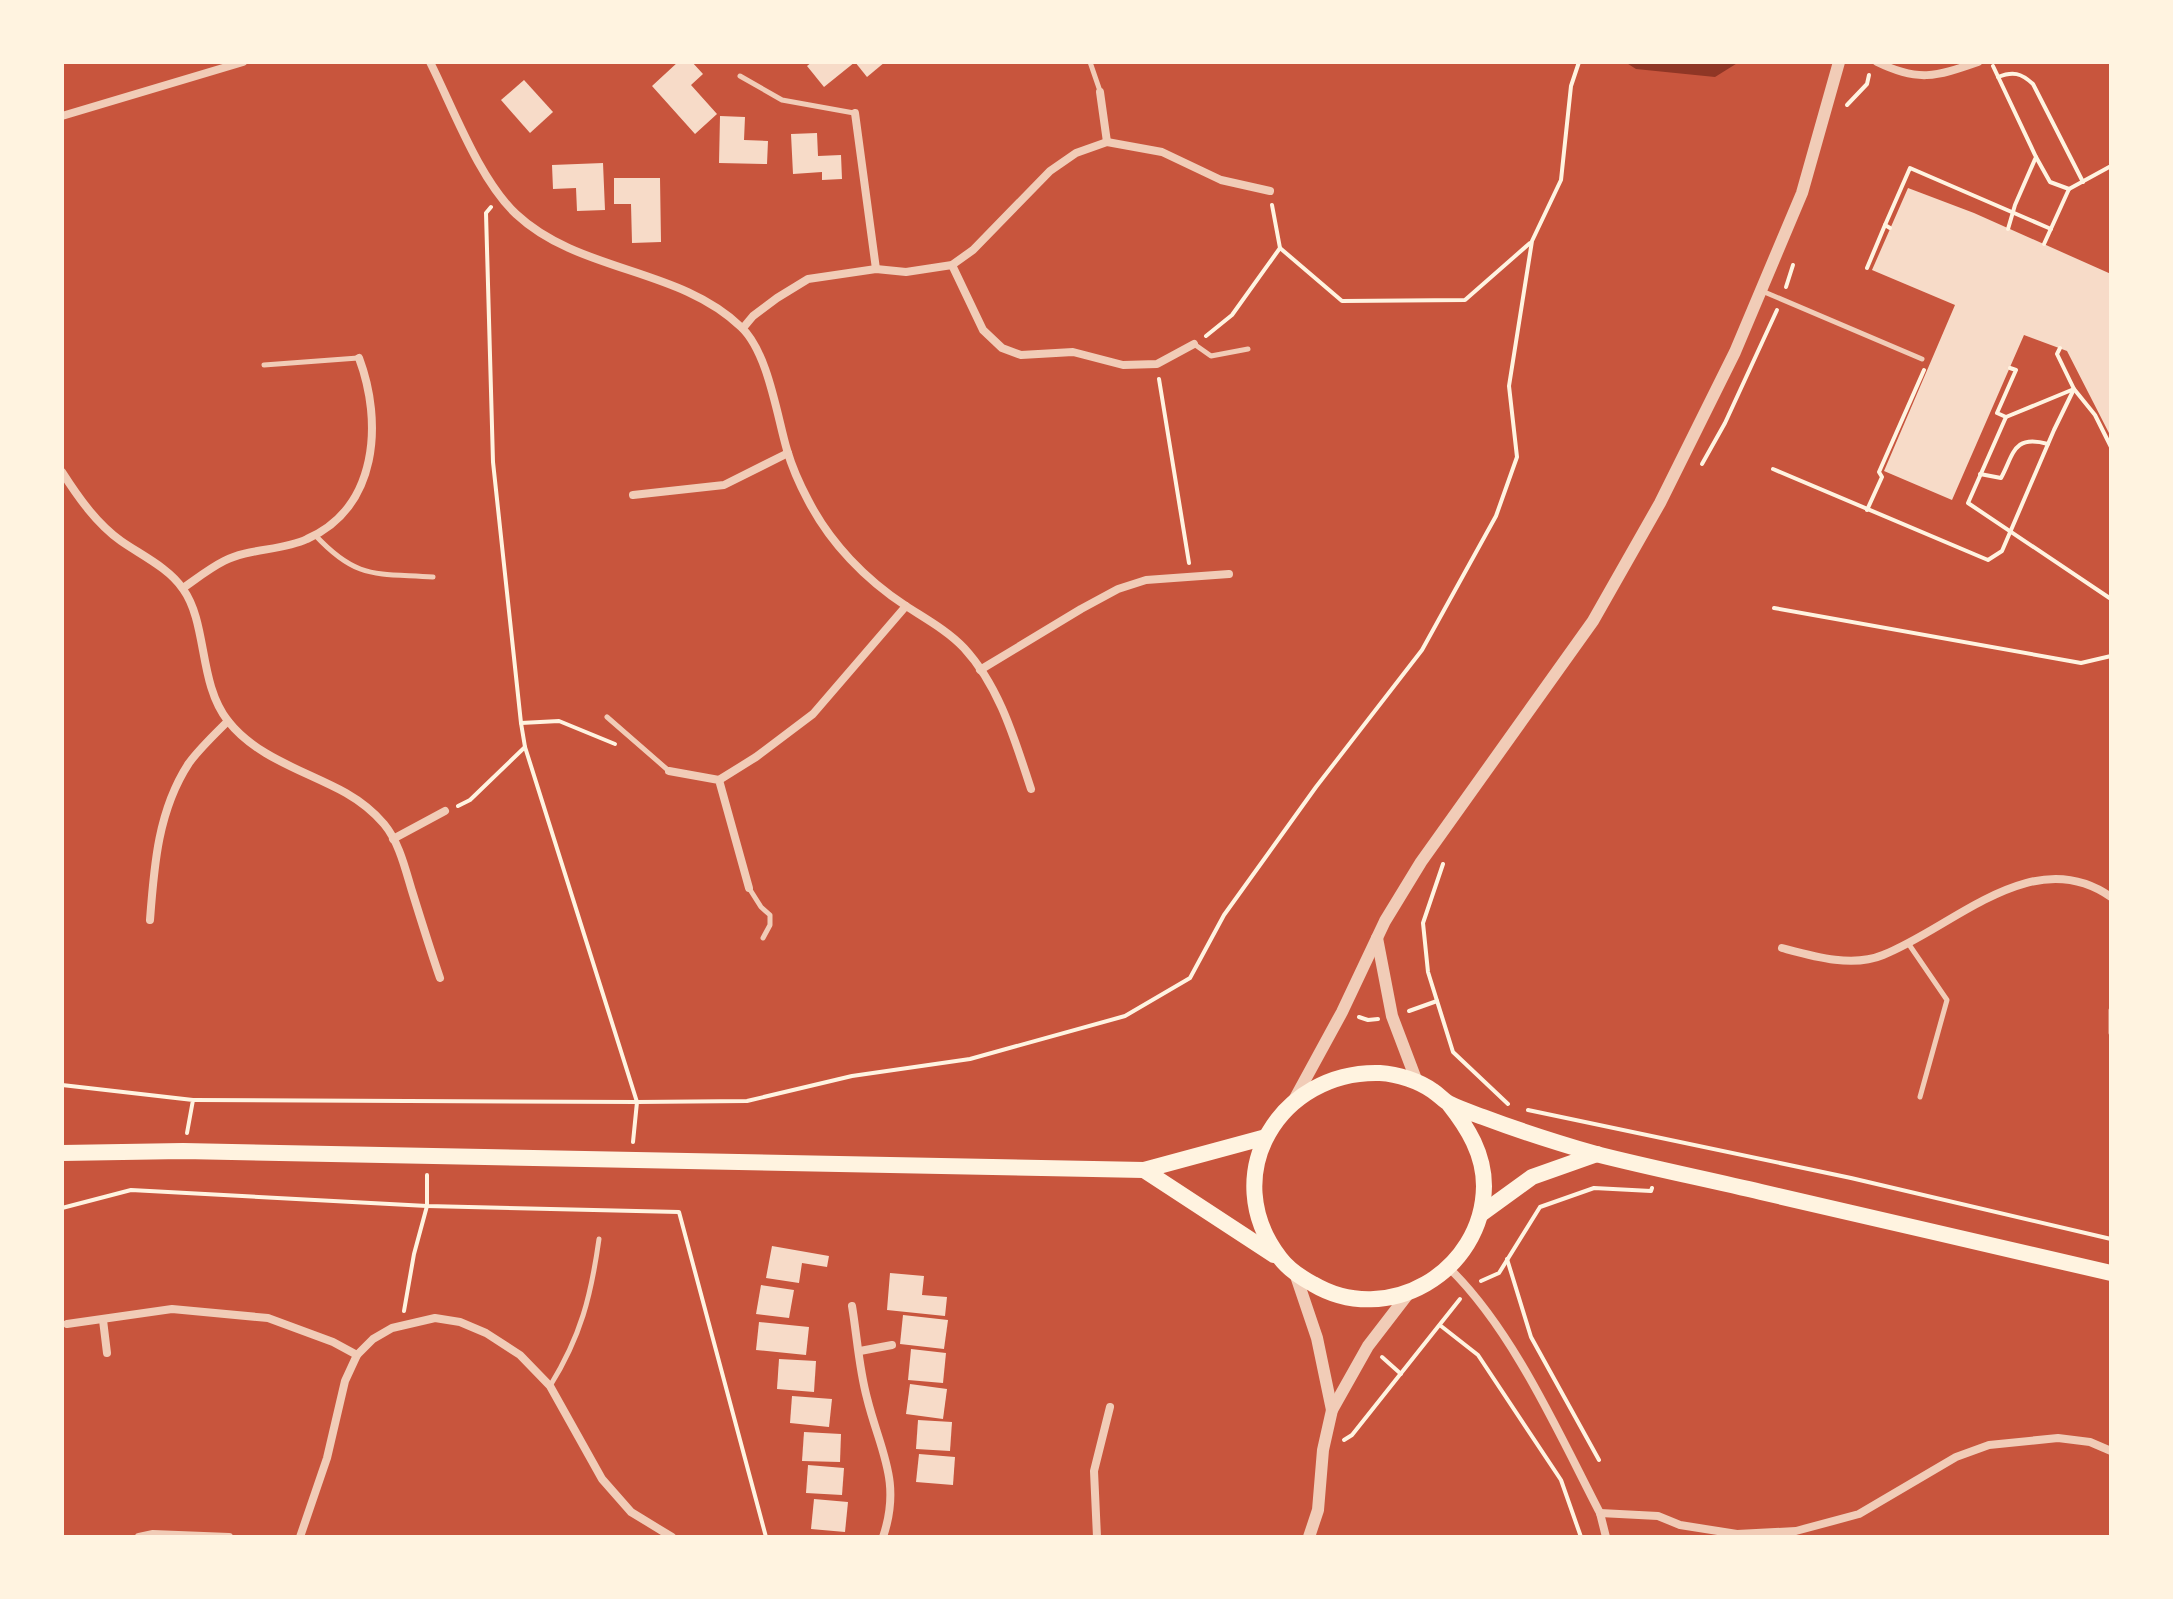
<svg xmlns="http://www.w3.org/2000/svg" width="2173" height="1599" font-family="'DejaVu Sans',sans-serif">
	<rect width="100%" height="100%" fill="#c8553d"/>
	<polygon fill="#8f3625" points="1625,62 1739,62 1715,77 1636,69"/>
	<g fill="#f7dbc8">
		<polygon points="678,62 692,62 703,74 691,85 717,114 695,134 652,86"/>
		<polygon points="812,62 855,62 824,87 807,66"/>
		<polygon points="855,62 885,62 867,77"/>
		<polygon points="524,80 553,112 530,133 501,100"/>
		<polygon points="720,116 745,117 744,140 768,141 767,164 719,163"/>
		<polygon points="817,133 818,156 841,155 842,179 822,180 822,172 793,174 791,134"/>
		<polygon points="603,163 605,210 577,211 576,188 553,189 552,165"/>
		<polygon points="614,178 660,178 661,242 632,243 631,204 614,204"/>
		<polygon points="1908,188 1974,213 2111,274 2111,437 2067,351 2024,335 1952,500 1884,471 1955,305 1872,270"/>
		<polygon points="772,1246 829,1256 827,1267 802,1263 799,1283 766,1278"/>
		<polygon points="890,1273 924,1276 922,1295 947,1297 945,1316 887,1310"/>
		<polygon points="761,1285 794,1290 789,1318 756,1314"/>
		<polygon points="903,1315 948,1320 944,1349 900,1344"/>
		<polygon points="759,1322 809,1327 806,1355 756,1350"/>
		<polygon points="911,1349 946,1353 943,1383 908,1380"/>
		<polygon points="779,1359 816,1361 814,1392 777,1389"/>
		<polygon points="910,1384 947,1389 943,1419 906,1414"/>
		<polygon points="792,1396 832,1399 829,1427 790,1423"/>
		<polygon points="918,1420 952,1422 950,1451 916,1449"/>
		<polygon points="804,1432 841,1434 840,1462 802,1461"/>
		<polygon points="919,1454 955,1457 953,1485 916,1482"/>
		<polygon points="808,1465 844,1468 842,1495 806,1493"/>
		<polygon points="814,1499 848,1502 845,1532 811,1529"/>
	</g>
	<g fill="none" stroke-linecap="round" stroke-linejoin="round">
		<g stroke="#fff3e0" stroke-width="4">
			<polyline points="1993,66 2036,157 2015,205 2008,229"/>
			<path d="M 1998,77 C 2013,71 2021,73 2033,84 L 2083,182"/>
			<polyline points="1847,105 1867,84 1869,75"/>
			<polyline points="2036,157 2050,182 2069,189"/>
			<polyline points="1890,228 1885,225 1910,168 2051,229"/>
			<polyline points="2044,244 2069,189 2111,166"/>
			<polyline points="1280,248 1342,301 1465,300 1530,243"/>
			<polyline points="1867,268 1885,225"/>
			<polyline points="1786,287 1793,265"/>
			<polyline points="1206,336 1232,315 1280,248 1272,205"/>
			<polyline points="2010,368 2016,370 1997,413 2006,417 1968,503 2111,599"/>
			<polyline points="1159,379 1189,563"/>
			<polyline points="2006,417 2074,389 2095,415 2111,447"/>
			<polyline points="1702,464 1725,423 1777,310"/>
			<polyline points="1773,469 1988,560 2002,551 2054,430 2074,389 2057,354 2060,348"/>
			<path d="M 1980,474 L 2001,478 C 2014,454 2013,434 2048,444"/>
			<polyline points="1867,510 1882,477 1879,472 1924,370"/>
			<polyline points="1774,608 2081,663 2111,656"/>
			<polyline points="521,723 559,721 615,744"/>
			<polyline points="458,806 470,800 525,747"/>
			<polyline points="1443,864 1423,923 1428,972 1453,1052 1508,1104"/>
			<polyline points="1409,1011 1437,1001"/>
			<polyline points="1359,1017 1368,1020 1378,1019"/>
			<polyline points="62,1085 193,1100 187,1133"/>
			<polyline points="193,1100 637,1102 525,747 521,723 493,462 486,213 491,207"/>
			<polyline points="1528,1110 1851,1178 2111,1239"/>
			<polyline points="633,1142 637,1102 747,1101 852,1076 970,1059 1125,1016 1190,978 1224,915 1316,787 1422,650 1496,516 1517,457 1509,386 1532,241 1561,180 1571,86 1579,62"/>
			<polyline points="62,1208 131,1190 427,1206 679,1212 766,1537"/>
			<polyline points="1507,1259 1531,1337 1599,1460"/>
			<polyline points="1481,1281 1499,1273 1540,1207 1594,1188 1651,1191 1652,1188"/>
			<polyline points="404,1311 414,1254 427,1206 427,1175"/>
			<polyline points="1441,1326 1478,1355 1561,1480 1581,1537"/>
			<polyline points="1382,1357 1401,1374"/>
			<polyline points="1344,1440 1352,1435 1460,1299"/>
		</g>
		<g stroke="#f1ccb7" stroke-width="5">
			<polyline points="1090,62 1100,91"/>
			<polyline points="740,76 782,100 854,113"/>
			<polyline points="1762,291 1922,359"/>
			<polyline points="1194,344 1211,356 1248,349"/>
			<polyline points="264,365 358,358"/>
			<path d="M 315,535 C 357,580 375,573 433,577"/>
			<polyline points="607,717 669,771"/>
			<polyline points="749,888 761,907 770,915 770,925 763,938"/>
			<polyline points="1908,943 1947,1000 1920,1097"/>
			<polyline points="2111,1010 2111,1033"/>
			<path d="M 550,1386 C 581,1336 591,1296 599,1239"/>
		</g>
		<g stroke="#f1ccb7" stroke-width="8">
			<path d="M 430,62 C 453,108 479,179 516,214 C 579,273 679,267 741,327 C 768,352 777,416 787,450 C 792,467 800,485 808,500 C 830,543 866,580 906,606 C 926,619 948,631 964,648 C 1000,687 1015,741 1031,789"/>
			<path d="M 1877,62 C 1918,82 1935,77 1978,62"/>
			<polyline points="1100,92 1107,142"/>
			<polyline points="855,113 876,269"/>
			<polyline points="62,116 243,62"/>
			<polyline points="952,265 983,330 1002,348 1021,355 1073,352 1123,365 1157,364 1194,344"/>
			<polyline points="743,328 753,316 777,298 808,279 876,269 906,272 952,265 973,250 1050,171 1076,153 1107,142 1162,152 1221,180 1270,191"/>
			<path d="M 62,472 C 78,497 96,523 121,541 C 141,555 169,568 183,589 C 208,624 198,683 228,721 C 257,758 306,771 346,793 C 360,801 373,811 384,824 C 399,842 405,868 412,891 C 421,920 430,949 440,978"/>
			<polyline points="633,495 724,485 788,453"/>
			<path d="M 183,588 C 196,579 210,568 224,561 C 249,548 282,551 307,539 C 378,508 383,422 359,358"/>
			<polyline points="980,670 1081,609 1118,589 1146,580 1229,574"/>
			<polyline points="669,771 719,780 749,888"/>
			<polyline points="719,780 756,757 813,714 906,606"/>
			<polyline points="393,839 445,811"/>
			<path d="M 150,920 C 154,866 158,810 189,763 C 200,748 215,734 228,721"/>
			<path d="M 1782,948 C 1812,956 1852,968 1883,955 C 1954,927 2033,842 2111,897"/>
			<path d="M 1449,1268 C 1513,1330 1559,1434 1600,1513 L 1606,1537"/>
			<path d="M 852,1306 C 857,1336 859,1369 867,1398 C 880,1451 902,1481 883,1537"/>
			<polyline points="103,1320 107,1353"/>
			<polyline points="67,1324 172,1309 268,1318 333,1342 357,1355"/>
			<polyline points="860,1351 892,1345"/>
			<polyline points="1600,1513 1658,1516 1680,1525 1737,1534 1796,1531 1859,1514 1956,1457 1989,1445 2058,1438 2090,1442 2111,1451"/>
			<polyline points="139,1537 153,1534 229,1537"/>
			<polyline points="300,1537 327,1458 345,1381 357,1355 373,1339 392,1328 435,1318 460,1322 486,1333 520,1355 550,1386 602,1479 631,1512 672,1537"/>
			<polyline points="1097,1537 1094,1471 1110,1407"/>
		</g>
		<g stroke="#f1ccb7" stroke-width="12">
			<polyline points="1377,938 1392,1016 1417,1082"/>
			<polyline points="1294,1100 1342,1012 1385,921 1421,862 1593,621 1660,503 1735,352 1802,193 1839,62"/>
			<polyline points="1295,1273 1317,1338 1332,1410"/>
			<polyline points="1309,1537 1318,1510 1323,1450 1332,1410 1368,1346 1408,1294"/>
		</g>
		<g stroke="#fff3e0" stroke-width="16">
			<path d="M 1449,1104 C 1468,1128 1484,1154 1484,1186 C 1483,1272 1387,1328 1313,1284 C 1300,1277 1289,1270 1280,1258 C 1216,1175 1280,1070 1380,1073 C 1398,1074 1419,1081 1433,1091 C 1439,1095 1444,1101 1450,1104 C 1460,1109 1472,1113 1483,1117 C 1520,1131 1558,1143 1596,1154 C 1651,1168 1706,1179 1761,1192 C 1878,1219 1994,1246 2111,1273"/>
			<polyline points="62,1153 183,1151 1144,1170 1266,1137"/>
			<polyline points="1144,1170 1274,1255"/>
			<polyline points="1481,1214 1532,1177 1597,1154"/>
		</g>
	</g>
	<rect width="2173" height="1599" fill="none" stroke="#fff3e0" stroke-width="128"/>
</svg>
